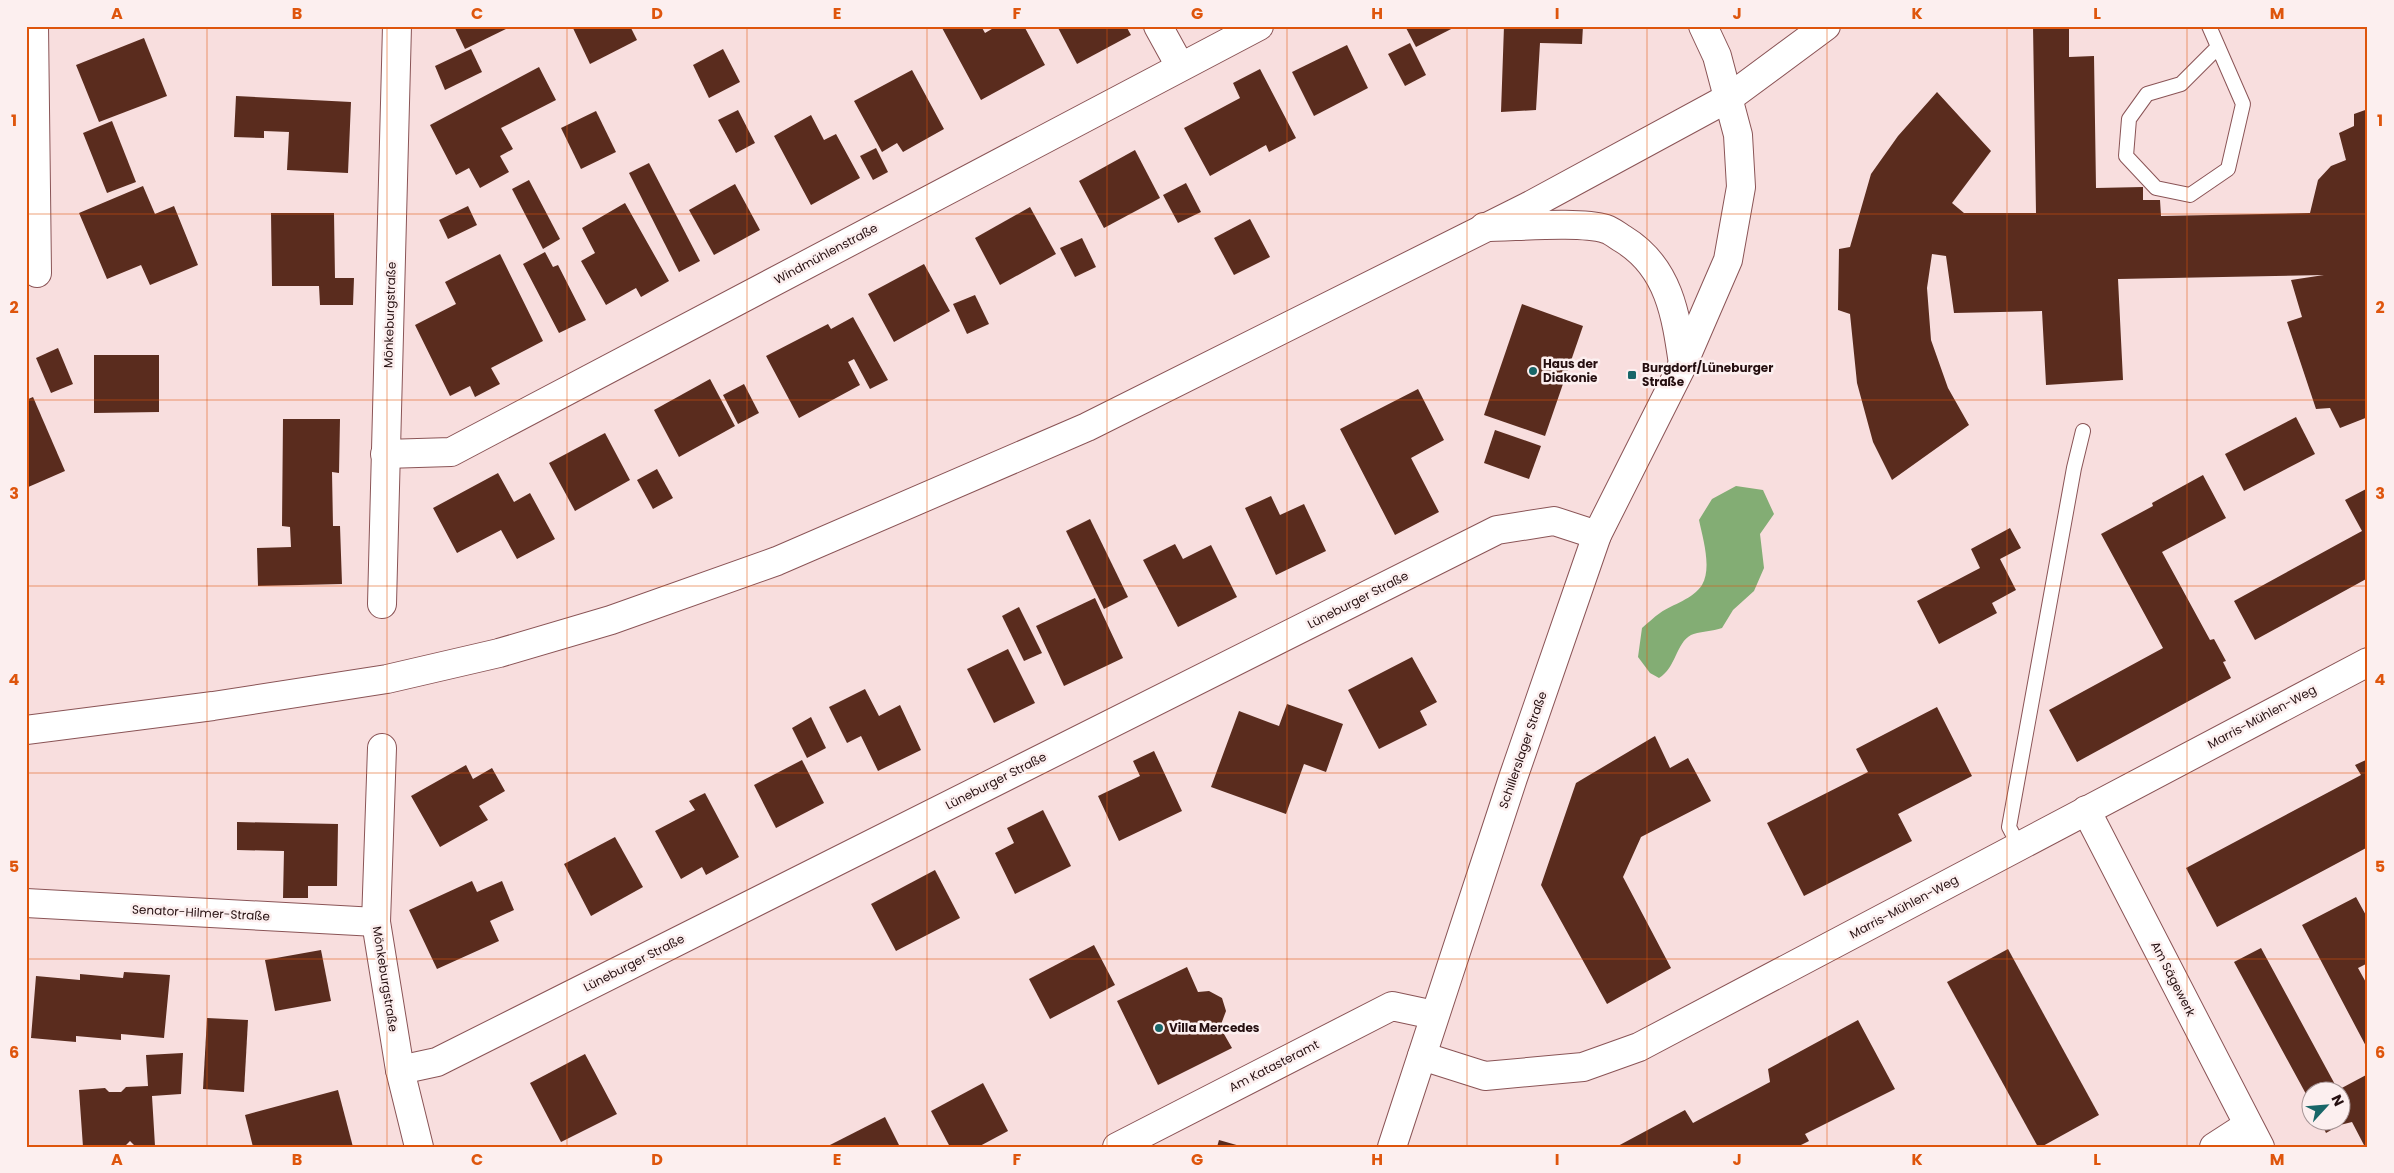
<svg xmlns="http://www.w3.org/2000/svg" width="2394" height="1173" font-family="Poppins,sans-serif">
	<rect width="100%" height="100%" fill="#f8dede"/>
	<path fill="#83ad74" d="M 1736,486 L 1763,490 L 1774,514 L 1760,534 L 1764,568 L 1754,591 L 1733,610 L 1722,628 C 1714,631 1697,632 1691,635 C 1676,643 1676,668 1659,678 L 1650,673 L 1638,657 L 1642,628 C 1648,623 1654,617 1660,613 C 1673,604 1693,599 1702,585 C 1712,568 1703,539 1699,520 L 1712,499 Z"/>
	<g fill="#5a2c1e">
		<polygon points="307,26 340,26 340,29"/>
		<polygon points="454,26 512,26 465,49"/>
		<polygon points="572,26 630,26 637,40 590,64"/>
		<polygon points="941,26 981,26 985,33 997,26 1024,26 1045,65 981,100"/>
		<polygon points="1057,26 1126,26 1131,35 1077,64"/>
		<polygon points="1405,26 1457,26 1416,47"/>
		<polygon points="1504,26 1583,26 1582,44 1540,43 1536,110 1501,112"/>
		<polygon points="2033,26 2069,26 2069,57 2094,56 2096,188 2143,187 2143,200 2160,200 2161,216 2310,213 2318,180 2331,166 2346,160 2339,133 2354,126 2354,114 2368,109 2368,417 2340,428 2330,408 2316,409 2287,322 2302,317 2291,280 2324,275 2118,279 2123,380 2046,385 2042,311 1954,313 1946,256 1932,254 1927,288 1931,340 1948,388 1969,425 1892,480 1873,442 1857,383 1850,314 1838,310 1839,249 1850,247 1871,174 1898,136 1937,92 1991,151 1952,203 1964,213 2036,213"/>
		<polygon points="144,38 167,96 99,122 76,65"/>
		<polygon points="1410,43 1426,75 1405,86 1388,54"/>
		<polygon points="1347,45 1368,88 1314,116 1292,72"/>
		<polygon points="471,49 482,72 445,90 435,66"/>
		<polygon points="723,49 740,82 709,98 693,65"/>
		<polygon points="539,67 556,100 501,128 513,149 500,156 509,172 480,188 469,168 456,175 430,125"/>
		<polygon points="1260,69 1296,138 1269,152 1266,145 1210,176 1184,128 1240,98 1233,83"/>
		<polygon points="912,70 944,129 903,152 897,143 882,152 854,101"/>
		<polygon points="236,96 351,102 348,173 287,170 289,132 264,131 264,138 234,137"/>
		<polygon points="738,110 755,143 736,153 718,120"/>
		<polygon points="596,111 616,152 581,169 561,128"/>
		<polygon points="811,115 824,140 836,134 860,178 811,205 774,136"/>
		<polygon points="112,121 136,182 107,193 83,133"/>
		<polygon points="876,148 888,172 873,180 860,156"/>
		<polygon points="1135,150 1160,198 1104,228 1079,181"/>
		<polygon points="649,163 700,261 679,272 629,173"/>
		<polygon points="529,180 560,239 543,249 512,189"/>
		<polygon points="1186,183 1201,212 1178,223 1163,195"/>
		<polygon points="735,184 760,230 714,255 689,210"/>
		<polygon points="143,186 155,214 174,206 198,265 150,285 141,265 107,279 79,213"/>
		<polygon points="625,203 669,281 641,297 636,288 606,305 581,261 595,253 582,228"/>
		<polygon points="468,206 477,225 448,239 439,220"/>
		<polygon points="1030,207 1056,254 1000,285 975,238"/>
		<polygon points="271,213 334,213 335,278 354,278 353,305 320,305 319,286 272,286"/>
		<polygon points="1250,219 1270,257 1234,275 1214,238"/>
		<polygon points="1082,238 1096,267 1075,277 1060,248"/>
		<polygon points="545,252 553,267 558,265 586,320 559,333 523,264"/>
		<polygon points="500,254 543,341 491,368 500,384 475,397 470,386 450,396 415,325 456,304 445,282"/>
		<polygon points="924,264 950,311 894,342 868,294"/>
		<polygon points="975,295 989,324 967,334 953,304"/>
		<polygon points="1522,304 1583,326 1545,436 1484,415"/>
		<polygon points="853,317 888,380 870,389 854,359 848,362 860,385 799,418 766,356 828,324 831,329"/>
		<polygon points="58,348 73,384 51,393 36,358"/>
		<polygon points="94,355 159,355 159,412 94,413"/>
		<polygon points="710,379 735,426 679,457 654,410"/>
		<polygon points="744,384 759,413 738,424 723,395"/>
		<polygon points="1418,389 1444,440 1411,458 1439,512 1395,535 1340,429"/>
		<polygon points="33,397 65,471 26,488 26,400"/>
		<polygon points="2296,417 2315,454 2244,491 2225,454"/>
		<polygon points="283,419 340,419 339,473 332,472 333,526 340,526 342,584 258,586 257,548 291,547 290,527 282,526"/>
		<polygon points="1495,430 1541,446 1529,479 1484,463"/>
		<polygon points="605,433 630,480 575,511 549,463"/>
		<polygon points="657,469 673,498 653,509 637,480"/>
		<polygon points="498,473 514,502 530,493 555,539 517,559 501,530 457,553 433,508"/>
		<polygon points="2203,475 2226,518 2162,552 2210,640 2214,639 2226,661 2223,662 2231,678 2077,762 2049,710 2163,648 2101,534 2153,506 2152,503"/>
		<polygon points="2368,488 2368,578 2255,640 2234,601 2362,531 2345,500"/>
		<polygon points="1271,496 1280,515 1304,504 1326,551 1276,575 1245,508"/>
		<polygon points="1090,519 1128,597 1104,609 1066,531"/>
		<polygon points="2010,528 2021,548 2000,559 2016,590 1992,603 1997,613 1939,644 1917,601 1980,568 1971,549"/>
		<polygon points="1175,544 1183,559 1211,545 1237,597 1178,627 1143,560"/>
		<polygon points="1095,598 1123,658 1064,686 1036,626"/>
		<polygon points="1019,607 1042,653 1024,661 1002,616"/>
		<polygon points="1008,649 1035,703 994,723 967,669"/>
		<polygon points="1412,657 1437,702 1420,711 1427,725 1379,749 1348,690"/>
		<polygon points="865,689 879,716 900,705 921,750 878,771 861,736 847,743 829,707"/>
		<polygon points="1287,704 1343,724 1326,772 1304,764 1286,814 1211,787 1239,711 1279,726"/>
		<polygon points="1937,707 1972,776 1898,814 1912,841 1804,896 1767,823 1868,772 1856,749"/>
		<polygon points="811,717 826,748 807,758 792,728"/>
		<polygon points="1655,736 1670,768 1688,758 1711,801 1641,837 1623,877 1671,968 1607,1004 1541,885 1576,783"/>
		<polygon points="1154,751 1182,811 1119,841 1098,796 1140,776 1133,761"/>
		<polygon points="2368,759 2368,847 2217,927 2186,868 2361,775 2355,765"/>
		<polygon points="802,760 824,803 776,828 754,785"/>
		<polygon points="466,765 473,779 492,768 505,791 479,806 488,820 440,847 411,796"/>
		<polygon points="705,793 739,857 706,875 702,867 681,879 655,831 695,810 689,801"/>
		<polygon points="1043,810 1071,866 1015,894 995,853 1014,843 1007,828"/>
		<polygon points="237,822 338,824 337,886 308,886 308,898 283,898 284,851 237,850"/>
		<polygon points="615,837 643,887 591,916 564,864"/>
		<polygon points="935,870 960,918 896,951 871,904"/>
		<polygon points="472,881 477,892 502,881 514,910 490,921 499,941 437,969 409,910"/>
		<polygon points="2356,897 2368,919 2368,963 2358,968 2368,986 2368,1050 2302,925"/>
		<polygon points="1094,945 1115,985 1050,1019 1029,979"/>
		<polygon points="2261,948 2338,1090 2368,1074 2368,1147 2365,1147 2352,1122 2340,1125 2326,1133 2320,1120 2342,1120 2342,1090 2312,1090 2312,1105 2234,962"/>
		<polygon points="2008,949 2099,1115 2041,1147 2038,1147 1947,982"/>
		<polygon points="321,950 331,1001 275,1011 265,960"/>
		<polygon points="1187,967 1198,992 1209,991 1222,998 1226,1011 1220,1027 1232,1048 1158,1085 1117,1001"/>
		<polygon points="124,972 170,975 164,1038 121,1034 121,1040 76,1036 76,1042 31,1038 36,976 80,980 80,974 123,978"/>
		<polygon points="207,1018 248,1020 244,1092 203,1089"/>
		<polygon points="1858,1020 1895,1089 1805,1134 1809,1141 1797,1147 1616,1147 1685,1110 1693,1123 1770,1082 1768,1069"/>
		<polygon points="183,1053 181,1094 152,1096 155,1146 136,1147 130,1141 124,1147 83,1147 79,1090 105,1088 109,1092 121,1092 126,1087 148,1086 146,1055"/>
		<polygon points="585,1054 617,1114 561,1142 530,1083"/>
		<polygon points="983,1083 1008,1131 978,1147 950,1147 931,1111"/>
		<polygon points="338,1090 353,1147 253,1147 245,1115"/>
		<polygon points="885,1117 900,1147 826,1147"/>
		<polygon points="1219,1140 1240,1146 1240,1147 1217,1147"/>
	</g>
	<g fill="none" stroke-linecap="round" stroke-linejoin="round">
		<g stroke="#8a5456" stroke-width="16">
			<g id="service">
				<polyline points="2209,26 2243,104 2228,169 2190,195 2156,188 2126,156 2129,119 2147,94 2181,84 2218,47"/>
				<polyline points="2019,846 2009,827 2074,468 2083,431"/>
			</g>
		</g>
		<g stroke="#8a5456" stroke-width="30">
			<g id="minor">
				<polyline points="34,26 37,273"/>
				<polyline points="1158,26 1180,66"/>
				<path d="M 1484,227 C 1515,227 1579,221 1606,229 C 1612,231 1618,236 1623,239 C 1669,267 1676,315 1683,364"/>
				<polyline points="385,454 451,452 1259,26"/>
				<polyline points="382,604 397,26"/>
				<polyline points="382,748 376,922 400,1070 419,1147"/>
				<polyline points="2086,810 2260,1147"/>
				<polyline points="26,903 376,922"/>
				<polyline points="1422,1056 1485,1076 1583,1067 1639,1047 2368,662"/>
				<polyline points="400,1070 437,1062 1497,530 1554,521 1597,535"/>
				<polyline points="1117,1147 1392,1006 1434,1015"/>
				<polyline points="1392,1147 1513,778 1597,535 1683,364 1728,260 1741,187 1738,135 1717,56 1703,26"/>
				<polyline points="2214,1147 2248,1125"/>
			</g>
		</g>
		<g stroke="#8a5456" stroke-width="30">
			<polyline id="primary" points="26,730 213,706 387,679 499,653 611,620 777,561 1087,427 1529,206 1730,97 1826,26"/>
		</g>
		<use href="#service" stroke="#fff" stroke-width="14"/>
		<use href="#minor" stroke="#fff" stroke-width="28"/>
		<use href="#primary" stroke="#fff" stroke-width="28"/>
	</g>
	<path fill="none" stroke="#de550c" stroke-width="1" stroke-opacity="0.55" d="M 207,26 L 207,1147M 387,26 L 387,1147M 567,26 L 567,1147M 747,26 L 747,1147M 927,26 L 927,1147M 1107,26 L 1107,1147M 1287,26 L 1287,1147M 1467,26 L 1467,1147M 1647,26 L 1647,1147M 1827,26 L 1827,1147M 2007,26 L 2007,1147M 2187,26 L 2187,1147M 26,214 L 2368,214M 26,400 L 2368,400M 26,586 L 2368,586M 26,773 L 2368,773M 26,959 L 2368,959"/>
	<g fill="#186668" stroke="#fcefef" stroke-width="2">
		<circle cx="1533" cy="371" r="5"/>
		<rect x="1627" y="370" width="10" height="10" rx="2.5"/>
		<circle cx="1159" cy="1028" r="5"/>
	</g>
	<g text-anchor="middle" stroke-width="5" stroke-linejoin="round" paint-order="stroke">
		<g font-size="12" fill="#250f10" stroke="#fcefef">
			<text transform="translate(826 254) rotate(-28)" y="4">Windmühlenstraße</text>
			<text transform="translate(390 315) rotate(-88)" y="4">Mönkeburgstraße</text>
			<text transform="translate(1358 600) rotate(-27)" y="4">Lüneburger Straße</text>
			<text transform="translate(2262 717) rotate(-28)" y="4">Marris-Mühlen-Weg</text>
			<text transform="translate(1523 750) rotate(-71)" y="4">Schillerslager Straße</text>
			<text transform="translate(996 781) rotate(-27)" y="4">Lüneburger Straße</text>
			<text transform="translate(1904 907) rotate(-28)" y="4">Marris-Mühlen-Weg</text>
			<text transform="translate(201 913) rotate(3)" y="4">Senator-Hilmer-Straße</text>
			<text transform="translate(634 963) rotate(-27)" y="4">Lüneburger Straße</text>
			<text transform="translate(385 979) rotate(81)" y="4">Mönkeburgstraße</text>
			<text transform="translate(2173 979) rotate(63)" y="4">Am Sägewerk</text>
			<text transform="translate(1274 1066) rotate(-27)" y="4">Am Katasteramt</text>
		</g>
		<g font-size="12" font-weight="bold" fill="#250f10" stroke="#fcefef" text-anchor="start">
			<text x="1543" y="368">Haus der<tspan x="1543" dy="14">Diakonie</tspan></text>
			<text x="1642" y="372">Burgdorf/Lüneburger<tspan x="1642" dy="14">Straße</tspan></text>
			<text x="1169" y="1032">Villa Mercedes</text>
		</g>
	</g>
	<rect width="2394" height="1173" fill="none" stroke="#fcefef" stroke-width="55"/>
	<g transform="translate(2326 1106) rotate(64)"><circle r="24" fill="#fcefef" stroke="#a69596"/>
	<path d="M0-4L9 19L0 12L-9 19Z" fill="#186668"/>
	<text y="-8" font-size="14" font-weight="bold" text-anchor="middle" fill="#250f10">N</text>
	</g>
	<rect x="28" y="28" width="2338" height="1118" fill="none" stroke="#de550c" stroke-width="2"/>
	<g font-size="16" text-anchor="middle" font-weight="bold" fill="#de550c">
		<text x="117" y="19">A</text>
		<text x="297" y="19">B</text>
		<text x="477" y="19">C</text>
		<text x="657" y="19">D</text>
		<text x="837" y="19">E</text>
		<text x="1017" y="19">F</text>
		<text x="1197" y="19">G</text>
		<text x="1377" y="19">H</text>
		<text x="1557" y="19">I</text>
		<text x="1737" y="19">J</text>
		<text x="1917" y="19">K</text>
		<text x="2097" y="19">L</text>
		<text x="2277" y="19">M</text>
		<text x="14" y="126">1</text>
		<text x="2380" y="126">1</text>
		<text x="14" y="313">2</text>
		<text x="2380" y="313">2</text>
		<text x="14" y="499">3</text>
		<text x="2380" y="499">3</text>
		<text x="14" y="685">4</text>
		<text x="2380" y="685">4</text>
		<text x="14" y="872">5</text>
		<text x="2380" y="872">5</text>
		<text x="14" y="1058">6</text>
		<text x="2380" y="1058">6</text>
		<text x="117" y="1165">A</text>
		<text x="297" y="1165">B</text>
		<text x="477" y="1165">C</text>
		<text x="657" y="1165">D</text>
		<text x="837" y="1165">E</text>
		<text x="1017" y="1165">F</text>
		<text x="1197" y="1165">G</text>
		<text x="1377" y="1165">H</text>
		<text x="1557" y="1165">I</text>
		<text x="1737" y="1165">J</text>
		<text x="1917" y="1165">K</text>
		<text x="2097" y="1165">L</text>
		<text x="2277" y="1165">M</text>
	</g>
</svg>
